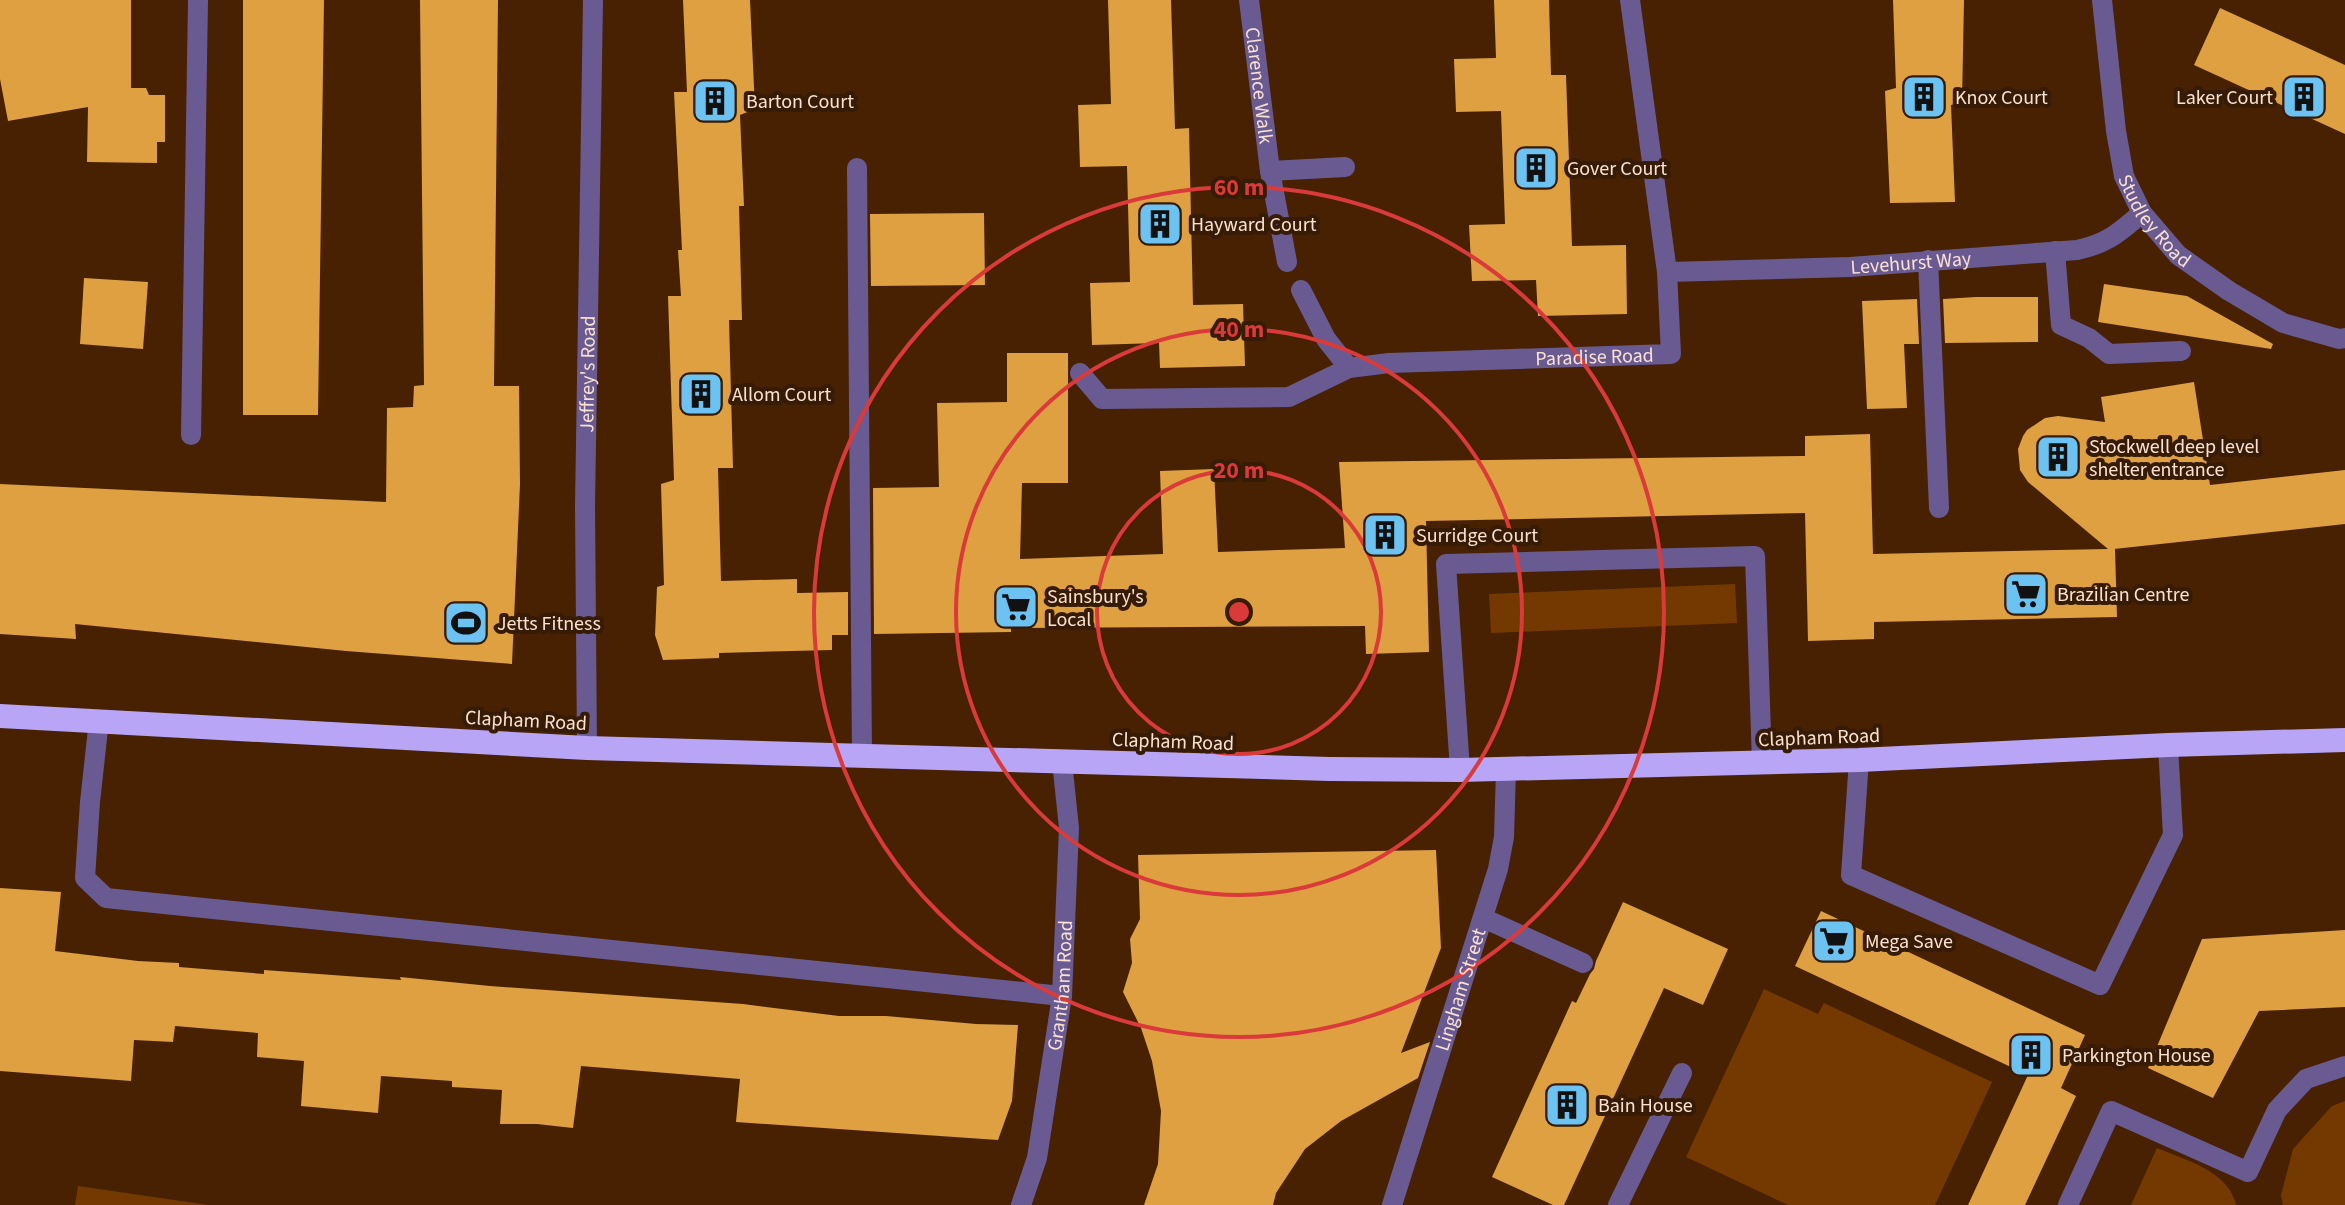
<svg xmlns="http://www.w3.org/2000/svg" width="2345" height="1205" font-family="'Source Sans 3',sans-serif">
	<rect width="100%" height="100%" fill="#472102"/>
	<g fill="#743901">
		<polygon points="1735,584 1737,623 1491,633 1489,594"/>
		<polygon points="1764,989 1818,1014 1824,1003 1992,1082 1935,1205 1788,1205 1686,1157"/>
		<polygon points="2345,1101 2345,1205 2283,1205 2281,1195 2293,1149 2332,1106"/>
		<path d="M 2157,1148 C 2185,1160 2229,1171 2236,1205 L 2131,1205 Z"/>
		<polygon points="78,1186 209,1205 75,1205"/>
	</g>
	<g fill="#dea040">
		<polygon points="0,0 131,0 131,88 146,88 149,95 165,95 165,142 157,142 157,163 87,162 88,107 8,121 0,79"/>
		<polygon points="243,0 324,0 318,415 243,415"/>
		<polygon points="420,0 498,0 494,386 519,386 520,484 512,664 346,651 75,624 76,639 0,634 0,484 386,502 387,408 413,407 414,386 424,385"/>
		<polygon points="683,0 750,0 755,109 740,115 744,206 739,206 742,320 729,320 733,468 718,468 721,581 797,579 797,593 848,592 848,635 832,635 832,650 719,653 719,658 663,660 655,635 657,587 664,585 661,484 674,480 668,296 681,296 678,250 682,250 674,92 687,92"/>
		<polygon points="1108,0 1171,0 1175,129 1189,128 1193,305 1243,304 1245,366 1160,368 1159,343 1092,345 1090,283 1130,282 1127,166 1080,167 1078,105 1111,104"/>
		<polygon points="1494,0 1549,0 1551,75 1566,75 1572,246 1626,245 1627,314 1538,316 1536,280 1472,281 1469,225 1505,224 1501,111 1456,112 1454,59 1496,58"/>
		<polygon points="1893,0 1964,0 1962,102 1951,105 1955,202 1890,203 1885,91 1896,88"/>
		<polygon points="2220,8 2345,65 2345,134 2194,65"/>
		<polygon points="984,213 985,285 871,286 870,214"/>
		<polygon points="84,278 148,282 143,349 80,344"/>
		<polygon points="2104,284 2187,296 2273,344 2271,349 2098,322"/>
		<polygon points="1976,297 2038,297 2038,342 1945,343 1943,299"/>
		<polygon points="1917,299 1919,344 1904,344 1907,408 1867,409 1862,301"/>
		<polygon points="1007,353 1068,353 1068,483 1022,483 1020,559 1163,554 1160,471 1214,469 1218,552 1345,548 1339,462 1805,456 1805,436 1870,434 1873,554 2108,549 2028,482 2020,470 2018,449 2023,436 2027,430 2045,418 2058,416 2105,422 2101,397 2194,382 2210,485 2345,470 2345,524 2114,549 2115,549 2117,617 1874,622 1874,639 1808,641 1805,513 1426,521 1429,652 1366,654 1365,626 1011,628 1011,632 874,634 873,488 939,487 937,403 1007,402"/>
		<polygon points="1436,850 1441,948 1401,1053 1430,1042 1418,1078 1341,1121 1305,1149 1276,1193 1273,1205 1144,1205 1158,1164 1161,1111 1152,1061 1141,1028 1123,992 1132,963 1130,939 1140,919 1138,855"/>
		<polygon points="0,888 61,892 55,951 138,961 179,963 179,967 264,974 264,970 401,980 400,977 490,986 743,1004 839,1016 886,1016 976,1024 1018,1025 1012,1101 998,1140 736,1122 740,1079 581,1066 573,1128 537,1124 500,1124 502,1090 452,1087 452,1081 381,1076 378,1113 301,1106 304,1061 257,1057 258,1033 175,1026 173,1042 134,1040 131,1081 0,1071"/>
		<polygon points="1623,902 1728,949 1703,1005 1664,988 1564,1205 1553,1205 1492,1177 1572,1001 1576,1003 1590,974 1594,969 1596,961"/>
		<polygon points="1821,911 2085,1035 2061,1088 2076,1096 2025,1205 1968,1205 2028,1075 1795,966"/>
		<polygon points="2345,930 2345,1007 2259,1011 2213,1098 2148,1068 2202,939"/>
	</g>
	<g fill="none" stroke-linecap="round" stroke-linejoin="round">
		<g stroke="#695b92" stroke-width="20">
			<polyline points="857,168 862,755"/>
			<polyline points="2055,251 2061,325 2089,338 2109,354 2181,351"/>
			<polyline points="1080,373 1102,399 1289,397 1349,368"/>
			<polyline points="191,435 198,0"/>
			<polyline points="1859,760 1851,875 2100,985 2173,835 2168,745"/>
			<polyline points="1460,770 1446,564 1755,556 1762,763"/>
			<polyline points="1483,918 1583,963"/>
			<polyline points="1618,1205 1682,1073"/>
			<polyline points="2068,1205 2111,1111 2248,1172 2277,1110 2306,1079 2345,1066"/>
		</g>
		<g stroke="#695b92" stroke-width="20">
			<path id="s1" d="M 1249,0 L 1270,171 L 1287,262"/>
			<path id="s2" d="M 2102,0 L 2116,131 L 2124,176 L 2142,213 L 2178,255 L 2229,291 L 2283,323 L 2339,339 L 2345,338"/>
			<polyline points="1270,171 1345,167"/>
			<polyline points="1928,260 1939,508"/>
			<path id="s3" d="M 1667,272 L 1850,267 L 2077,250 C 2109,243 2118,233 2142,213"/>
			<path id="s4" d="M 1301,290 L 1326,339 L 1349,368 L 1389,363 L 1671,354 L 1667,272 L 1630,0"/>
			<polyline points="99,720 90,802 85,878 106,898 1062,996"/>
			<path id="s5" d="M 587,748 L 585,506 L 593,0"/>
			<path id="s6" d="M 1021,1205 L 1037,1158 L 1062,996 L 1069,828 L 1062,761"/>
			<path id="s7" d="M 1392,1205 L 1498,869 L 1504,837 L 1506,769"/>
		</g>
		<polyline stroke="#b8a5f6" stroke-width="24" points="0,716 587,748 1330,769 1460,770 1859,760 2168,745 2345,740"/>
	</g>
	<g fill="none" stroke="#da3a39" stroke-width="4">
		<circle cx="1239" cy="612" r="142"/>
		<circle cx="1239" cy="612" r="283"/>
		<circle cx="1239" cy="612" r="425"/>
	</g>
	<defs>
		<g id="building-square" transform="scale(2.3)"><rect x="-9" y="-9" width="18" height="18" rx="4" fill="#6cc3f2" stroke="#361b07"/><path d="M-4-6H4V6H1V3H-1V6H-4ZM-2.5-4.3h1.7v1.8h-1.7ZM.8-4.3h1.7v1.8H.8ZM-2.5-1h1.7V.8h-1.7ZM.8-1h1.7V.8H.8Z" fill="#111"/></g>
		<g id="supermarket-square" transform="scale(2.3)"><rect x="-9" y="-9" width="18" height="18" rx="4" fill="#6cc3f2" stroke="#361b07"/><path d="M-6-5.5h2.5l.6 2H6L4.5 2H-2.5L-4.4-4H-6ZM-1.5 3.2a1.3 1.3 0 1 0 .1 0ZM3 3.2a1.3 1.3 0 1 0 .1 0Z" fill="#111"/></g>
		<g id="stadium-square" transform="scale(2.3)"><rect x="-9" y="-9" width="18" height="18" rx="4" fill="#6cc3f2" stroke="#361b07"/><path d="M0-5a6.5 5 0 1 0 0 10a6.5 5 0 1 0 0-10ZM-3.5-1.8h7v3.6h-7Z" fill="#111"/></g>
	</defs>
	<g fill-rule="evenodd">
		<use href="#building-square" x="1924" y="97"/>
		<use href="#building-square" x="2304" y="97"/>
		<use href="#building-square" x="715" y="101"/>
		<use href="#building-square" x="1536" y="168"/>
		<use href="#building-square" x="1160" y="224"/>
		<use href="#building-square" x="701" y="394"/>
		<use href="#building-square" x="2058" y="457"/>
		<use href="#building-square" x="1385" y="535"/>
		<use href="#supermarket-square" x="2026" y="594"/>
		<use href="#supermarket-square" x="1016" y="607"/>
		<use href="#stadium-square" x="466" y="623"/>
		<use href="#supermarket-square" x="1834" y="941"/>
		<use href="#building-square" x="2031" y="1055"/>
		<use href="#building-square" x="1567" y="1105"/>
	</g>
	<g text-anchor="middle" stroke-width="8" stroke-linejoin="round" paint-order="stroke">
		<g font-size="20" fill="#fbe1d1" stroke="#361b07">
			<text dy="7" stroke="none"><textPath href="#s1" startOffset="86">Clarence Walk</textPath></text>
			<text dy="7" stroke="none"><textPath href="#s2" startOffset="232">Studley Road</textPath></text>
			<text dy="7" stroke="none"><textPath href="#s3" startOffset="244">Levehurst Way</textPath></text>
			<text dy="7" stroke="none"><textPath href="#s4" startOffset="338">Paradise Road</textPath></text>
			<text dy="7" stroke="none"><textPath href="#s5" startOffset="374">Jeffrey's Road</textPath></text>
			<text transform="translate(526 720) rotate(3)" y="7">Clapham Road</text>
			<text transform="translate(1819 737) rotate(-2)" y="7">Clapham Road</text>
			<text transform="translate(1173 741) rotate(2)" y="7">Clapham Road</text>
			<text dy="7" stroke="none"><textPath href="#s6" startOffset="224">Grantham Road</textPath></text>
			<text dy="7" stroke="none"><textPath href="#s7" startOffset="226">Lingham Street</textPath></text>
		</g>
		<g font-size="20" fill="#fbe1d1" stroke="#361b07" text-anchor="start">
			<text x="1955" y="104">Knox Court</text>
			<text x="2273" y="104" text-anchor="end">Laker Court</text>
			<text x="746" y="108">Barton Court</text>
			<text x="1567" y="175">Gover Court</text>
			<text x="1191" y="231">Hayward Court</text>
			<text x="732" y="401">Allom Court</text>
			<text x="2089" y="453">Stockwell deep level<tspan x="2089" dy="23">shelter entrance</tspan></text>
			<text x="1416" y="542">Surridge Court</text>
			<text x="2057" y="601">Brazilian Centre</text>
			<text x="1047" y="603">Sainsbury's<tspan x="1047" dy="23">Local</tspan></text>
			<text x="497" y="630">Jetts Fitness</text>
			<text x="1865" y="948">Mega Save</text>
			<text x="2062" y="1062">Parkington House</text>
			<text x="1598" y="1112">Bain House</text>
		</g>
	</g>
	<circle cx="1239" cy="612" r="12" fill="#da3a39" stroke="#361b07" stroke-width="4"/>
	<g font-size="24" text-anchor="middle" font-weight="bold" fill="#da3a39" stroke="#361b07" stroke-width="8" stroke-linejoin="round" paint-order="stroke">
		<text x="1239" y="195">60 m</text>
		<text x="1239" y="337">40 m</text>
		<text x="1239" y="478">20 m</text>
	</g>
</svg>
